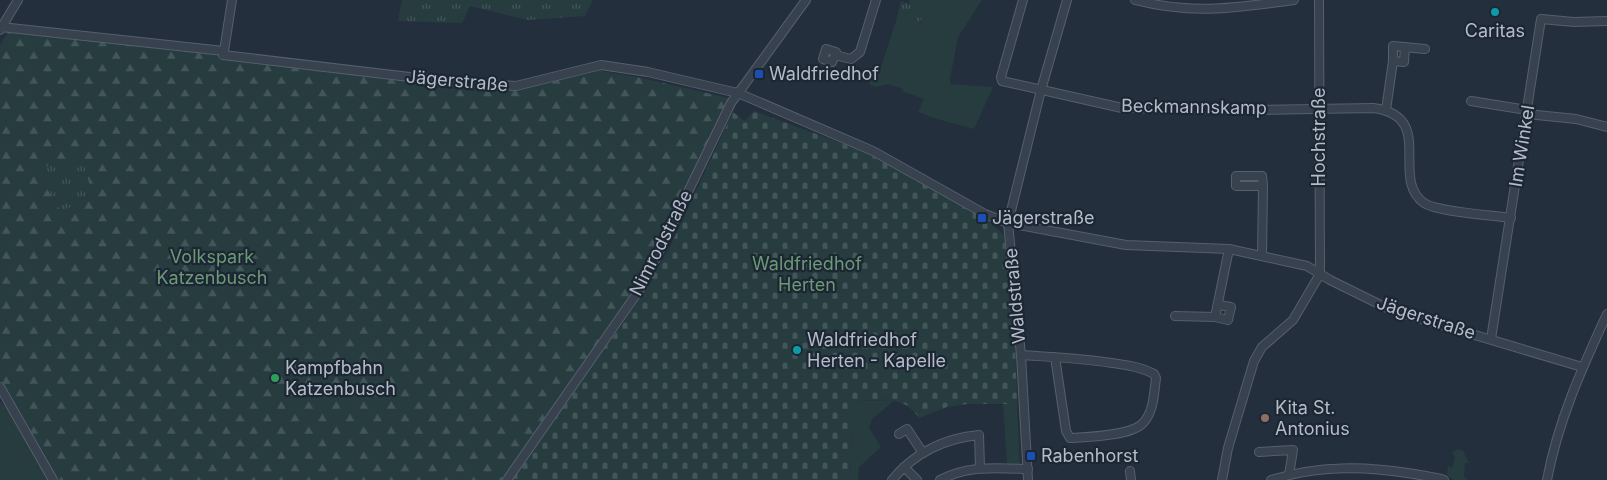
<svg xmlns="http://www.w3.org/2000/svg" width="1607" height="480" font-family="Inter,sans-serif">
	<defs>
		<pattern id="forest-firs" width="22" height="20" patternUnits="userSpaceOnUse" patternTransform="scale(1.25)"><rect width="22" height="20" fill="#263c3f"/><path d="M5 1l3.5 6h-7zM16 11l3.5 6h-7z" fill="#435659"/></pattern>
		<pattern id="cemetery-stones" width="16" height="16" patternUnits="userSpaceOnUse" patternTransform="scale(1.25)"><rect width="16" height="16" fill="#263c3f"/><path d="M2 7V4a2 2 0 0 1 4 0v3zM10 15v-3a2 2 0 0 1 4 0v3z" fill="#435659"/></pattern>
		<pattern id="park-tufts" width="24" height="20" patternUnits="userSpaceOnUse" patternTransform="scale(1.25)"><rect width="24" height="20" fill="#263c3f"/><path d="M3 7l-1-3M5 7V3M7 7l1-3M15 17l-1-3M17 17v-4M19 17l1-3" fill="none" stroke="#435659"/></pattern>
	</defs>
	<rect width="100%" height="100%" fill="#242f3e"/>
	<g fill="#263c3f">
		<polygon points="910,0 982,0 958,37 950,79 951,84 993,87 974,129 937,119 918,112 924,99 902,91 903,89 888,84 877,87 870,85 869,82 882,64 896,21 906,21 911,29 922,22 922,19 914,11 914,6 909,4"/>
		<polygon points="895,400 872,419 869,428 881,447 859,467 858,480 850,480 853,401"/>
		<polygon points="0,401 4,406 6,405 50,480 0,480"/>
		<polygon points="1003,404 1017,404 1020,466 1007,466"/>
		<polygon points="1457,449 1463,451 1469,463 1465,463 1464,477 1468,480 1453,480 1447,475 1448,466 1452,468 1455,457 1452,453"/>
	</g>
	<polygon fill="url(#forest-firs)" points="9,31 94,39 516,89 600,71 637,77 733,99 657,257 610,328 504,480 56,480 0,381 0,45"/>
	<path fill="url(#cemetery-stones)" d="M 754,111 L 863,151 L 984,217 L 1004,235 L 1015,338 L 1017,404 L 967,404 L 947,407 L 919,418 C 902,393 880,401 853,401 L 850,480 L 510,480 L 574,388 L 625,321 L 669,249 L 733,112 L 745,121 Z"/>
	<g fill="url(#park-tufts)">
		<polygon points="402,0 593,0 585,16 528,20 470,6 462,23 398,21"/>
		<polygon points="901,1 914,6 914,11 922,19 916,30 911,29 906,21 896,21"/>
		<polygon points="61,163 92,163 85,169 91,189 89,198 84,199 79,205 60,210 47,189 52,184 42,170 43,167"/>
	</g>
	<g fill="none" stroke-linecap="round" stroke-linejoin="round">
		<g stroke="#565f6c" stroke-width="10">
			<g id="minor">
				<path d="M 1023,0 L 1001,77 L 1002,81 L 1122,108 L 1250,110 L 1373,108 C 1437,116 1389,178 1424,203 C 1437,212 1492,215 1511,218"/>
				<path d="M 1135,0 C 1193,15 1235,8 1294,0"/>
				<polyline points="1,27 224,51"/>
				<polyline points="0,30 18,0"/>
				<polyline points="224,51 223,55 435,80 516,86 601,65 648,72 729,91 738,93 873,151 985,214 1008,223 1126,245 1229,249 1307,266 1330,280 1391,310 1582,367"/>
				<polyline points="224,51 232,0"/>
				<polyline points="835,55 832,62 823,59 826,49 836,52 835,55 851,59 860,52 876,0"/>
				<polyline points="1393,61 1404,62 1405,47"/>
				<polyline points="1471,101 1527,110"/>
				<polyline points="1386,110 1393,61 1393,46 1425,49"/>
				<polyline points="1527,114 1576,119 1607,127"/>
				<polyline points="1262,256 1263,186 1262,176 1236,176 1236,186 1263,186"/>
				<polyline points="1175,316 1215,317 1229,249"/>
				<polyline points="1215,317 1228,320 1231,307 1218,305"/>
				<polyline points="1491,339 1541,19 1574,22 1607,21"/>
				<path d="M 1021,355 C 1051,357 1081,358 1112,363 C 1126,365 1141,367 1154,374 L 1156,378 C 1154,392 1154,412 1143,423 C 1132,436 1087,437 1070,438 L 1066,431 L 1055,357"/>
				<polyline points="0,387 53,480"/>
				<polyline points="899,434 907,429 923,453"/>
				<polyline points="1259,452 1293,450 1289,475"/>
				<polyline points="904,467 917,480"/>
				<polyline points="1130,471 1131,480"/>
				<polyline points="507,480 640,289 656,258 731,103 806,0"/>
				<path d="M 892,480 C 914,453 945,438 979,435 L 980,468"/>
				<path d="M 940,480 C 968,465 997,468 1028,469"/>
				<polyline points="1028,480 1021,355 1008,223 1041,90 1067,0"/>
				<polyline points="1222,480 1228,448 1254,361 1262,347 1293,320 1320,274 1319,0"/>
				<path d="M 1271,480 C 1319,465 1365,466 1414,474 C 1424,476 1435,477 1444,480"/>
				<path d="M 1547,480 C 1558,421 1582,368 1607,314"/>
			</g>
		</g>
		<use href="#minor" stroke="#38414e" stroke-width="8"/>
	</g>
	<g fill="#0f9aa8" stroke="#1d2633" stroke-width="2">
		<circle cx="1495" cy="12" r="5"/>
		<circle cx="797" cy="350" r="5"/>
	</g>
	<g fill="#1a4fb4" stroke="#1d2633" stroke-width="2">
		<rect x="754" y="69" width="10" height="10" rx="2.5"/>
		<rect x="977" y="213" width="10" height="10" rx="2.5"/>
		<rect x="1026" y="451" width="10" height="10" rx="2.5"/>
	</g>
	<circle fill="#2e9e5b" stroke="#1d2633" stroke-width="2" cx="275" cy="378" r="5"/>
	<circle fill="#8d6e63" stroke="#1d2633" stroke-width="2" cx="1265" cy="418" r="5"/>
	<g text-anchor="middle" stroke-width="4.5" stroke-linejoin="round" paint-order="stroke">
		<g font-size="18" fill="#b4bcc9" stroke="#1d2633" text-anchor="start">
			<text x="1495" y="37" text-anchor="middle">Caritas</text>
			<text x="769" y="80">Waldfriedhof</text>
			<text x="992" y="224">Jägerstraße</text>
			<text x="807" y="346">Waldfriedhof<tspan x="807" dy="21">Herten - Kapelle</tspan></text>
			<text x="285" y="374">Kampfbahn<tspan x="285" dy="21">Katzenbusch</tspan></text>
			<text x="1275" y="414">Kita St.<tspan x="1275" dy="21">Antonius</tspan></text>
			<text x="1041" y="462">Rabenhorst</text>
		</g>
		<g font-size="18" fill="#b4bcc9" stroke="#1d2633">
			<text transform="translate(457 81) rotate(5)" y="6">Jägerstraße</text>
			<text transform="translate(1194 107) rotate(1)" y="6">Beckmannskamp</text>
			<text transform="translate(1319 137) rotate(-90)" y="6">Hochstraße</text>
			<text transform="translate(1522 146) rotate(-81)" y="6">Im Winkel</text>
			<text transform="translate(661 243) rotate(-63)" y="6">Nimrodstraße</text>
			<text transform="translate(1015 296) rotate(-95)" y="6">Waldstraße</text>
			<text transform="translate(1426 318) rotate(18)" y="6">Jägerstraße</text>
		</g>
		<g font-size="18" fill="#6b9a76" stroke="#1d2633">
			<text x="212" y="263">Volkspark<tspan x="212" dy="21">Katzenbusch</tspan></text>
			<text x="807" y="270">Waldfriedhof<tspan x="807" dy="21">Herten</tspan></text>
		</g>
	</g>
</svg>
